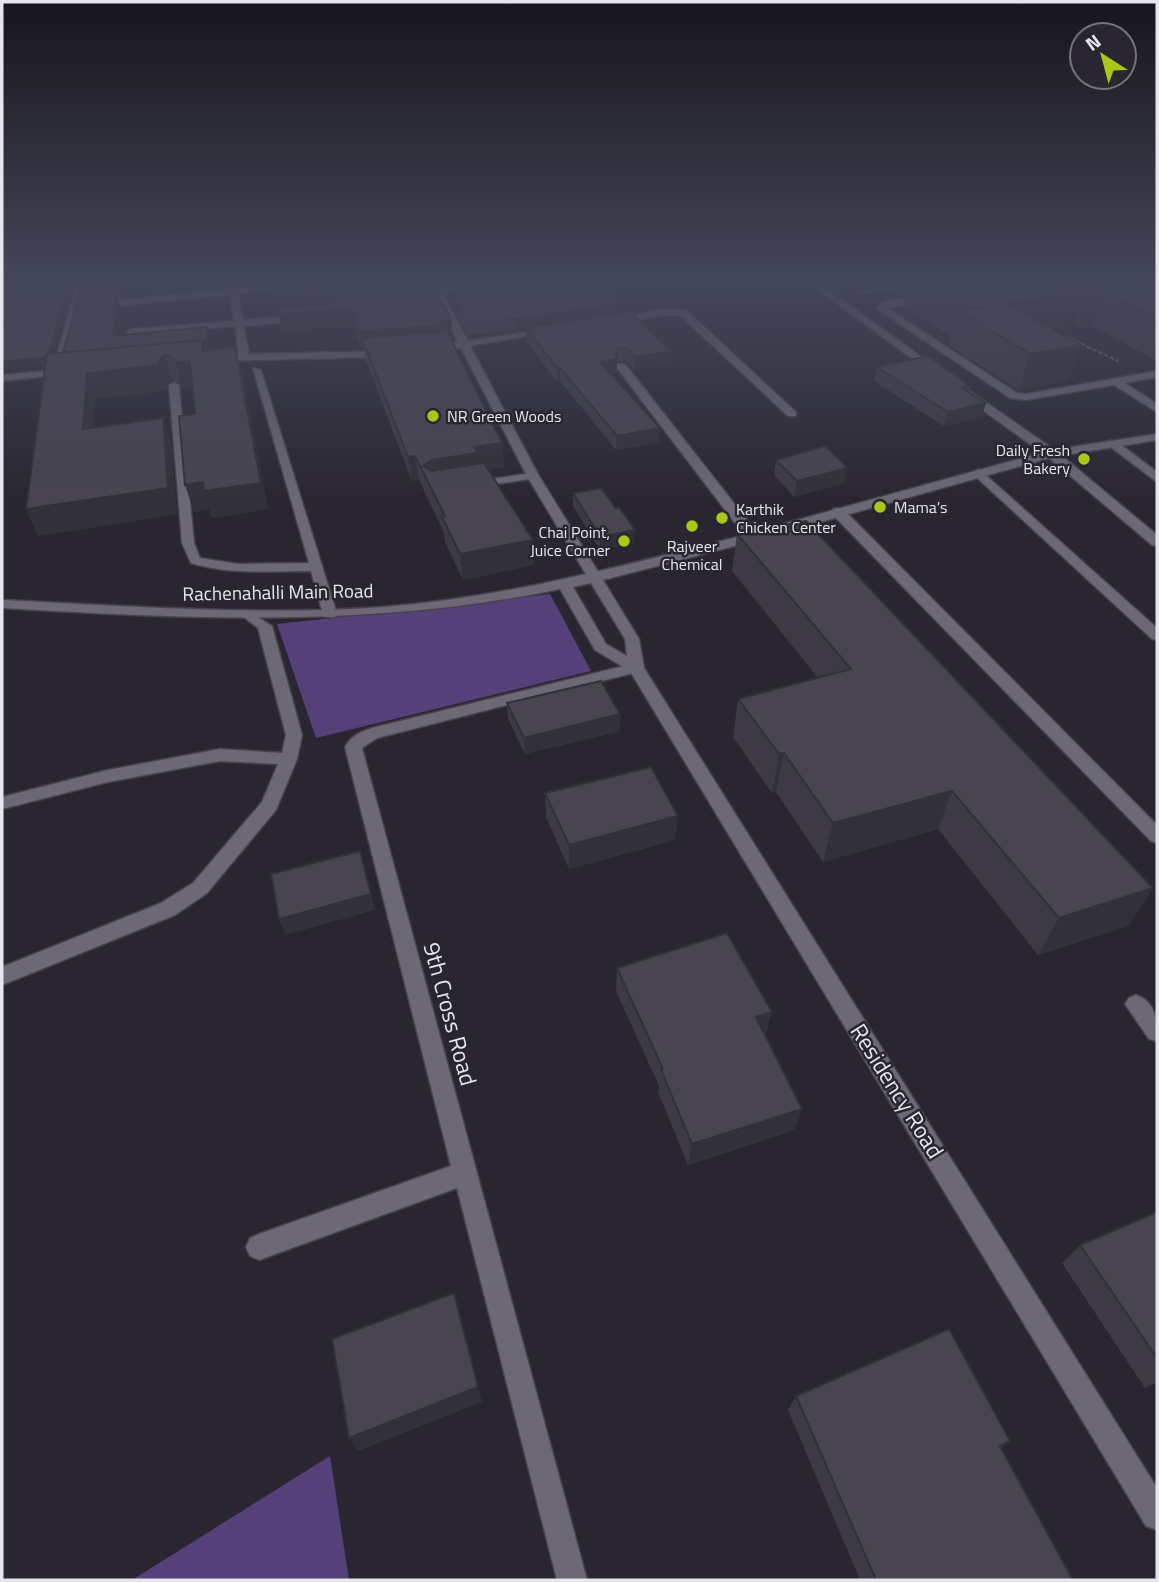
<svg xmlns="http://www.w3.org/2000/svg" width="1159" height="1582" font-family="'Titillium Web',sans-serif">
	<rect width="100%" height="100%" fill="#2a2631"/>
	<g fill="#564079">
		<polygon points="550,594 591,671 316,738 277,624"/>
		<polygon points="330,1456 349,1580 132,1580"/>
	</g>
	<g fill="none" stroke-linecap="round" stroke-linejoin="round">
		<g stroke="#46434c" stroke-width="3">
			<g id="service">
				<path d="M 253,368 L 261,370 L 337,614 L 335,617 L 325,617 L 323,614 L 311,571 C 270,571 230,575 191,563 L 182,543 L 169,385 L 174,382 L 179,385 L 194,543 L 200,558 L 238,564 L 309,563 Z"/>
				<polygon points="533,473 537,474 537,478 476,487 470,484 476,481"/>
			</g>
		</g>
		<g stroke="#46434c" stroke-width="3">
			<g id="minor">
				<polygon points="78,278 87,278 63,369 70,370 70,374 2,381 2,375 53,370"/>
				<polygon points="228,278 236,278 238,288 299,282 303,285 239,294 243,320 301,315 306,318 301,321 244,326 249,354 387,351 392,354 387,357 216,361 212,360 212,356 239,354 235,326 131,335 126,332 131,329 234,321 230,295 98,308 93,305 98,302 229,289"/>
				<polygon points="426,278 435,278 440,289 522,278 550,278 443,294 468,341 550,328 555,331 470,346 539,476 602,578 600,581 590,581 527,476 461,348 432,352 427,349 458,342"/>
				<polygon points="802,278 812,278 941,371 932,373"/>
				<polygon points="942,278 972,278 860,294 855,291"/>
				<polygon points="927,294 930,295 930,299 887,308 1017,393 1026,394 1157,371 1157,377 1125,383 1157,404 1157,412 1114,385 1026,400 1010,398 877,309 883,302"/>
				<polygon points="665,309 687,311 796,412 796,416 788,416 681,316 665,315 612,324 607,321"/>
				<polygon points="617,364 625,364 758,534 758,540 748,540 617,368"/>
				<polygon points="963,392 971,392 1056,451 1157,535 1157,546 1152,545 1048,457 963,396"/>
				<polygon points="1108,441 1116,441 1157,472 1157,482 1108,445"/>
				<polygon points="979,469 1157,628 1157,640 1152,639 975,476 973,473"/>
				<polygon points="838,508 843,509 1157,825 1157,843 1151,841 833,515 833,509"/>
				<polygon points="247,610 272,626 302,735 297,759 276,810 207,893 175,915 2,985 2,967 161,903 193,883 262,802 278,764 220,761 108,782 2,809 2,797 108,770 220,749 282,753 286,735 258,628 240,614"/>
				<path d="M 636,663 L 641,665 L 644,668 L 641,671 L 377,738 L 362,748 L 587,1580 L 557,1580 L 457,1188 L 259,1260 L 250,1256 L 246,1247 L 250,1238 L 259,1234 L 451,1166 L 345,747 C 351,736 360,732 372,728 Z"/>
				<path d="M 1136,995 C 1157,1002 1157,1022 1157,1041 L 1149,1039 L 1125,1004 L 1129,998 Z"/>
			</g>
		</g>
		<g stroke="#46434c" stroke-width="3">
			<g id="tertiary">
				<polygon points="1157,434 1157,440 1053,457 789,531 784,532 777,528 779,525 1052,450"/>
				<path d="M 757,532 L 764,536 L 762,539 L 603,580 L 639,639 L 644,668 L 1157,1488 L 1157,1530 L 1146,1526 L 630,671 L 595,650 L 560,589 C 375,628 189,619 2,608 L 2,600 C 129,606 256,616 383,607 C 511,597 633,563 757,532 ZM 591,583 L 625,639 L 627,656 L 606,644 L 573,587 Z"/>
			</g>
		</g>
		<polyline stroke="#66626c" stroke-width="2.5" stroke-dasharray="4.5 2" stroke-linecap="butt" points="1063,335 1118,361"/>
		<use href="#service" fill="#6c6875" fill-rule="evenodd"/>
		<use href="#minor" fill="#6c6875" fill-rule="evenodd"/>
		<use href="#tertiary" fill="#6c6875" fill-rule="evenodd"/>
	</g>
	<g fill="#3e3a45">
		<polygon points="486,278 595,278 621,313 670,364 633,370 627,362 617,361 617,373 611,374 659,442 616,450 560,381 557,382 526,341 526,330 467,335 451,304 450,292 493,287 492,279 487,280"/>
		<polygon points="909,278 1157,278 1157,361 1092,326 1079,328 1074,325 1051,329 1068,381 1018,390 950,346 952,337 903,306"/>
		<polygon points="275,282 423,290 453,337 450,337 502,443 504,467 488,469 534,565 463,580 445,542 444,533 419,480 412,481 366,361 364,349 362,349 353,326 282,332"/>
		<polygon points="69,285 71,293 55,353 63,353 123,288 121,297 116,298 122,314 118,336 209,338 209,350 241,371 268,509 212,518 209,509 194,512 195,414 193,386 182,388 180,383 173,380 168,383 167,390 95,399 94,427 163,418 171,444 177,514 38,536 26,509 46,366 59,286"/>
		<polygon points="877,367 970,386 969,392 982,417 944,426 874,381"/>
		<polygon points="776,460 845,483 794,497 774,475"/>
		<polygon points="573,493 634,543 600,550 573,506"/>
		<polygon points="737,534 1153,888 1128,926 1038,955 938,829 823,862 776,792 772,793 733,737 738,699 818,678 732,571"/>
		<polygon points="507,703 620,714 620,731 525,754 508,719"/>
		<polygon points="545,793 675,840 569,869 546,817"/>
		<polygon points="617,968 766,1034 765,1035 795,1130 688,1165 658,1092 659,1086 616,991"/>
		<polygon points="1157,1212 1157,1382 1145,1388 1062,1263 1080,1245"/>
		<polygon points="796,1396 1010,1441 1001,1447 1073,1580 860,1580 788,1410"/>
	</g>
	<g fill="#323038">
		<polygon points="57,278 61,278 58,294 55,286"/>
		<polygon points="120,278 123,288 121,297 116,298 122,314 116,347 90,305 87,295 94,289"/>
		<polygon points="69,285 71,293 52,365 2,370 2,362"/>
		<polygon points="1086,291 1074,325 1002,337 971,309"/>
		<polygon points="1105,291 1092,326 1079,328 1091,294"/>
		<polygon points="331,293 334,309 280,314 277,297"/>
		<polygon points="621,303 621,315 526,328 526,330 518,331 518,319"/>
		<polygon points="350,308 353,326 282,332 279,315"/>
		<polygon points="451,319 453,337 443,338 362,338 364,349 362,349 359,332"/>
		<polygon points="206,327 209,338 209,352 165,355 173,380 168,383 167,390 95,399 93,455 83,429 87,374 160,358"/>
		<polygon points="1081,345 1068,381 1018,390 1030,354"/>
		<polygon points="235,347 241,371 268,509 212,518 209,509 194,512 185,485"/>
		<polygon points="617,348 617,373 600,375 600,362 615,355"/>
		<polygon points="671,351 670,364 633,370 634,357"/>
		<polygon points="190,361 197,386 182,388 175,363"/>
		<polygon points="557,368 560,368 560,381 557,382"/>
		<polygon points="986,403 982,417 944,426 948,412"/>
		<polygon points="163,418 171,444 177,514 38,536 26,509"/>
		<polygon points="660,428 659,442 616,450 617,436"/>
		<polygon points="502,443 504,467 479,471 431,487 423,466 431,460 474,447"/>
		<polygon points="415,456 419,480 412,481 408,457"/>
		<polygon points="848,468 845,483 794,497 797,481"/>
		<polygon points="635,530 634,543 600,550 600,537"/>
		<polygon points="533,540 534,565 463,580 460,554"/>
		<polygon points="620,714 620,731 525,754 524,738"/>
		<polygon points="784,753 776,792 772,793 779,754"/>
		<polygon points="952,791 938,829 823,862 833,823"/>
		<polygon points="678,816 675,840 569,869 569,845"/>
		<polygon points="1153,888 1128,926 1038,955 1059,918"/>
		<polygon points="371,894 375,910 285,935 279,919"/>
		<polygon points="772,1012 766,1034 751,1040 756,1017"/>
		<polygon points="802,1109 795,1130 688,1165 692,1144"/>
		<polygon points="454,1293 482,1402 358,1451 349,1438"/>
	</g>
	<g fill="#484450" stroke="#323038" stroke-width="2">
		<polygon points="2,278 57,278 55,286 69,285 49,354 47,354 47,357 2,362"/>
		<polygon points="120,278 118,287 94,289 87,295 92,299 116,297 115,304 119,304 113,336 206,327 206,342 202,342 202,340 63,353 83,282"/>
		<polygon points="320,278 417,278 423,290 435,288 451,319 440,321 442,325 359,332 350,308 279,315 278,308 331,304 339,297 331,293 277,297 275,282"/>
		<polygon points="493,278 595,278 621,303 518,319 466,323 450,292 498,287"/>
		<polygon points="920,278 1118,278 1126,282 1157,291 1157,318 1105,291 1091,294 1086,291 971,309"/>
		<polygon points="1006,303 1081,345 1030,354 959,311"/>
		<polygon points="630,311 671,351 634,357 628,349 617,348 615,355 618,359 600,362 660,428 617,436 560,368 557,368 526,328"/>
		<polygon points="447,331 502,443 474,447 478,453 431,460 423,466 432,471 484,463 533,540 460,554 442,517 445,516 415,456 408,457 362,338"/>
		<polygon points="202,340 202,351 235,347 261,483 204,491 203,482 185,485 179,416 195,414 190,361 175,363 173,358 165,355 160,358 159,365 87,374 83,429 163,418 168,488 26,509 47,354"/>
		<polygon points="928,356 970,386 962,388 986,403 948,412 877,367"/>
		<polygon points="825,446 848,468 797,481 776,460"/>
		<polygon points="601,488 616,508 619,507 635,530 600,537 573,493"/>
		<polygon points="806,521 1153,888 1059,918 952,791 833,823 784,753 779,754 738,699 851,669 737,534"/>
		<polygon points="601,681 620,714 524,738 507,703"/>
		<polygon points="651,767 678,816 569,845 545,793"/>
		<polygon points="360,851 371,894 279,919 271,874"/>
		<polygon points="727,933 772,1012 756,1017 802,1109 692,1144 661,1070 663,1069 617,968"/>
		<polygon points="1157,1212 1157,1358 1080,1245"/>
		<polygon points="454,1293 478,1387 349,1438 332,1339"/>
		<polygon points="949,1329 1010,1441 1000,1446 1073,1580 876,1580 796,1396"/>
	</g>
	<linearGradient id="sky" x2="0" y2="1"><stop stop-color="#17151b"/><stop offset="0.56" stop-color="#44475a"/><stop offset="1" stop-color="#44475a" stop-opacity="0"/></linearGradient>
	<rect width="1159" height="500" fill="url(#sky)"/>
	<g fill="#aac718" stroke="#2a2631" stroke-width="2.5">
		<circle cx="433" cy="416" r="7"/>
		<circle cx="1084" cy="459" r="7"/>
		<circle cx="880" cy="507" r="7"/>
		<circle cx="722" cy="518" r="7"/>
		<circle cx="692" cy="526" r="7"/>
		<circle cx="624" cy="541" r="7"/>
	</g>
	<g text-anchor="middle" stroke-width="5" stroke-linejoin="round" paint-order="stroke">
		<g font-size="16" fill="#e8e6ed" stroke="#2a2631" text-anchor="start">
			<text x="447" y="422">NR Green Woods</text>
			<text x="1070" y="456" text-anchor="end">Daily Fresh<tspan x="1070" dy="18">Bakery</tspan></text>
			<text x="894" y="513">Mama’s</text>
			<text x="736" y="515">Karthik<tspan x="736" dy="18">Chicken Center</tspan></text>
			<text x="610" y="538" text-anchor="end">Chai Point,<tspan x="610" dy="18">Juice Corner</tspan></text>
			<text x="692" y="552" text-anchor="middle">Rajveer<tspan x="692" dy="18">Chemical</tspan></text>
		</g>
		<g font-size="19" fill="#e8e6ed" stroke="#2a2631">
			<text transform="translate(278 592) rotate(-1)" y="7">Rachenahalli Main Road</text>
		</g>
		<g font-size="23" fill="#e8e6ed" stroke="#2a2631">
			<text transform="translate(450 1014) rotate(75)" y="8">9th Cross Road</text>
			<text transform="translate(897 1091) rotate(58)" y="8">Residency Road</text>
		</g>
	</g>
	<rect width="1159" height="1582" fill="none" stroke="#e8e6ed" stroke-width="7"/>
	<g transform="translate(1103 56) rotate(324)"><circle r="33" fill="#2a2631" stroke="#76737c" stroke-width="2"/>
	<path d="M0-5L12 26L0 18L-12 26Z" fill="#aac718"/>
	<text y="-10" font-size="19" font-weight="bold" text-anchor="middle" fill="#e8e6ed">N</text>
	</g>
</svg>
